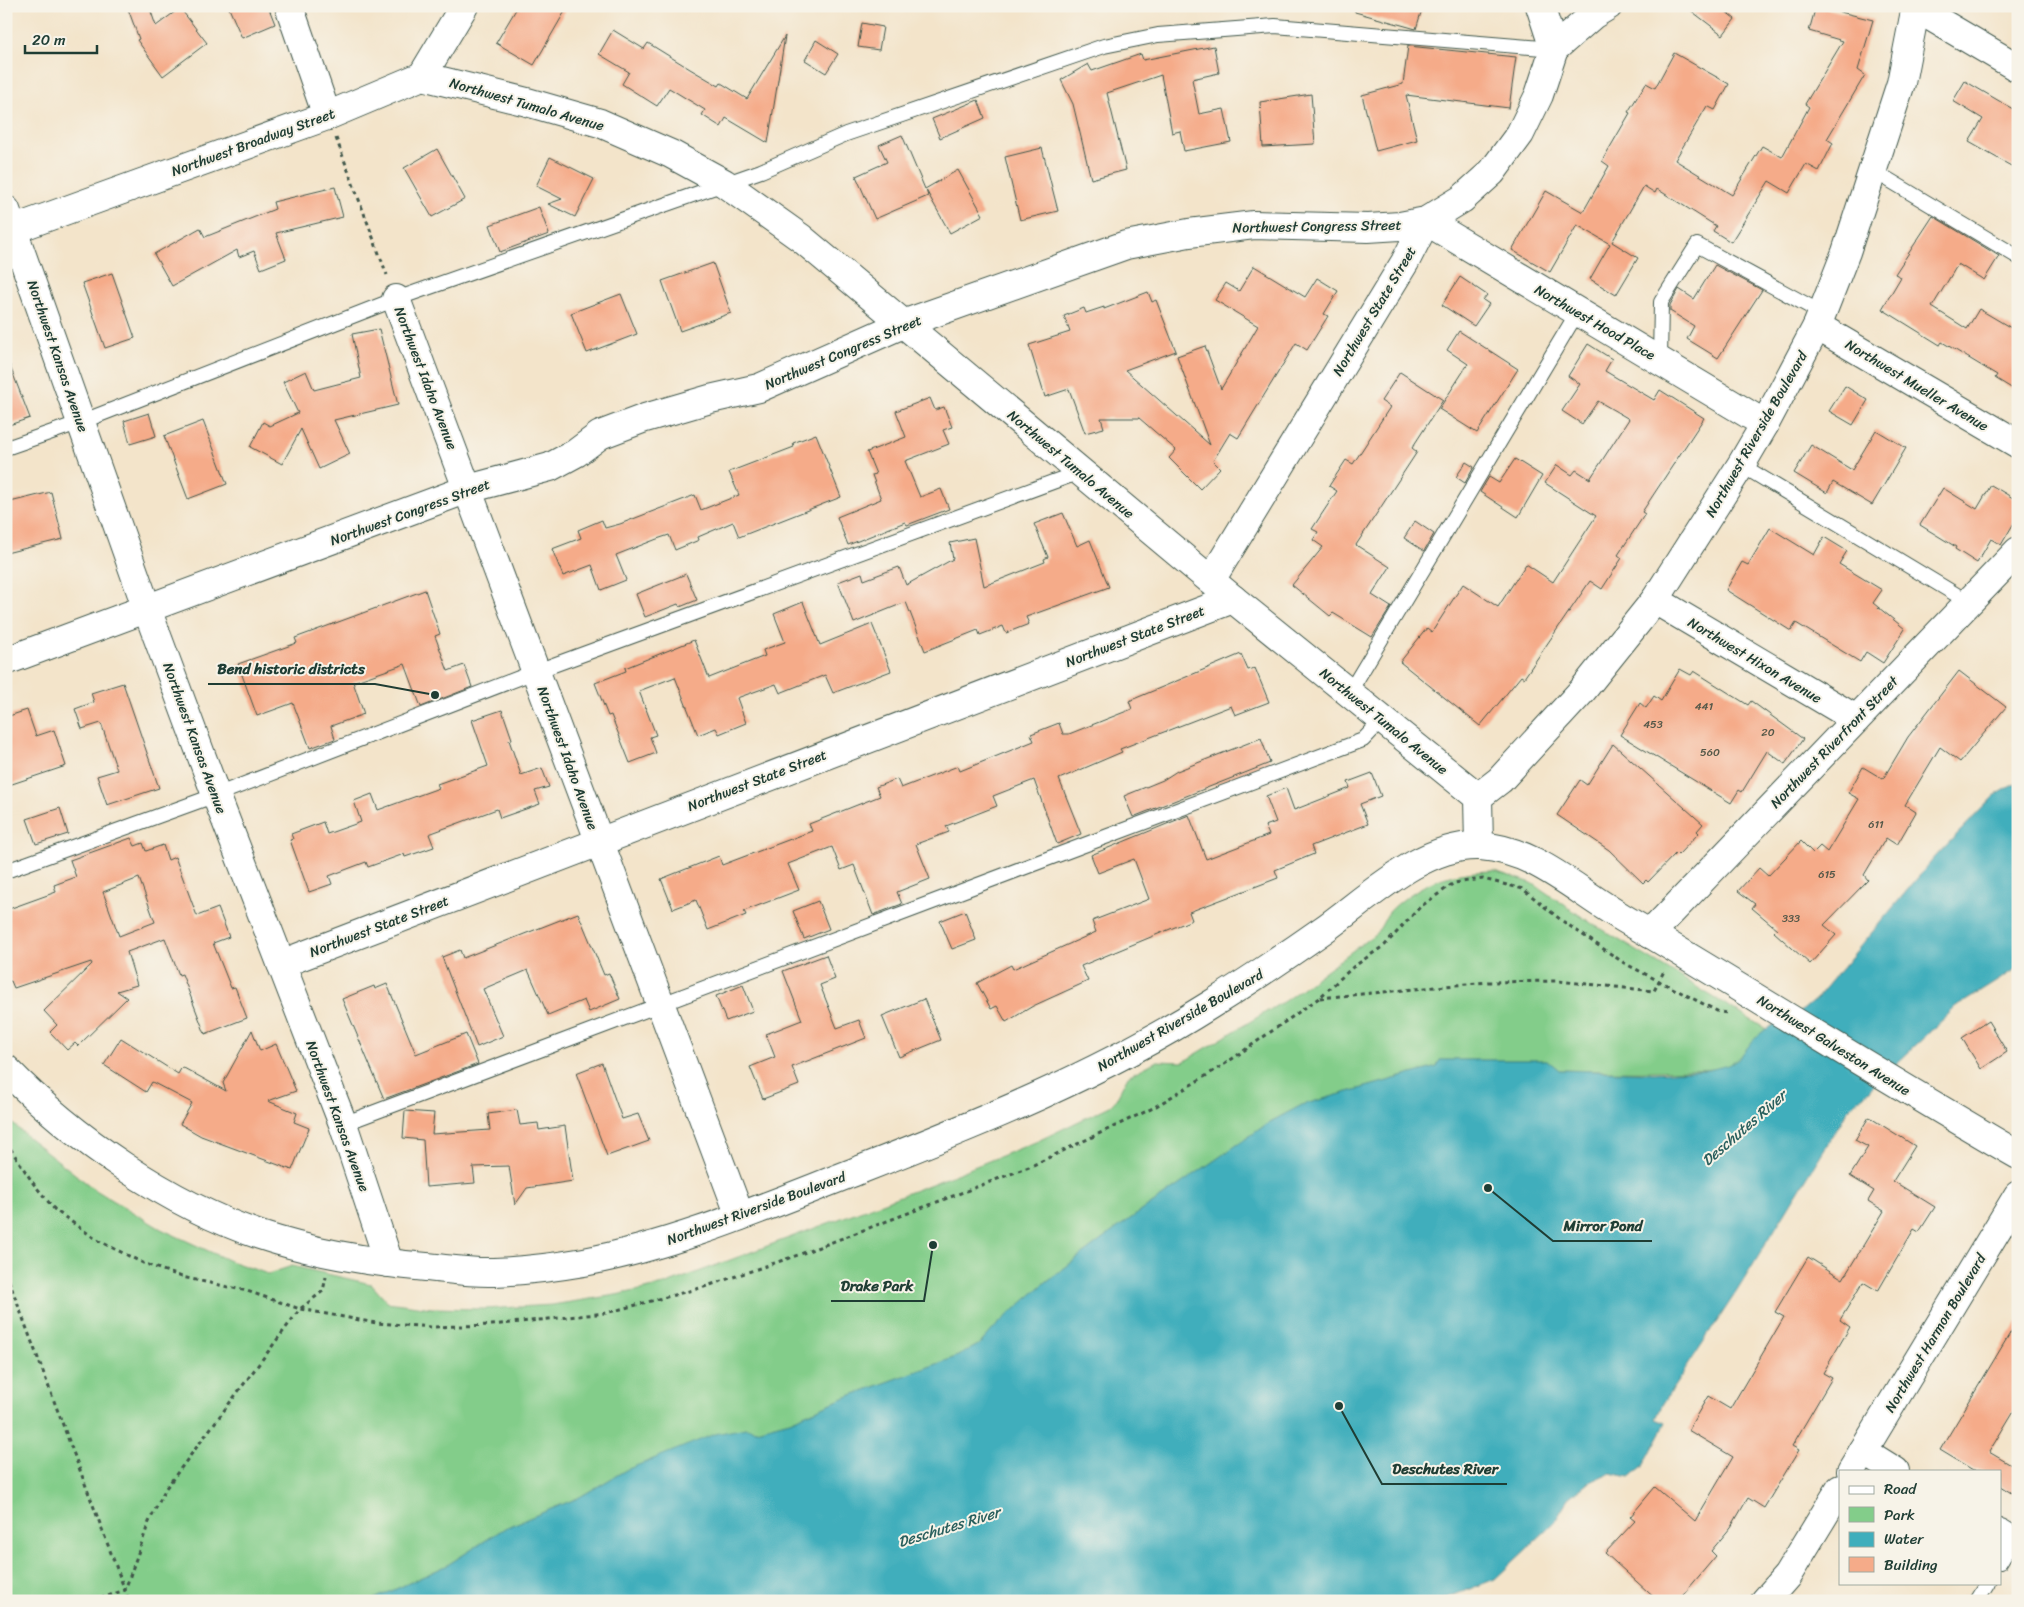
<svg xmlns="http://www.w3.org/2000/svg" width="2024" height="1607" font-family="Sriracha,sans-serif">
	<rect width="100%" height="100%" fill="#f7f3e8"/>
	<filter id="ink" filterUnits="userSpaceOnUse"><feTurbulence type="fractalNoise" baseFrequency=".02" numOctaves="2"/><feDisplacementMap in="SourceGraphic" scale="10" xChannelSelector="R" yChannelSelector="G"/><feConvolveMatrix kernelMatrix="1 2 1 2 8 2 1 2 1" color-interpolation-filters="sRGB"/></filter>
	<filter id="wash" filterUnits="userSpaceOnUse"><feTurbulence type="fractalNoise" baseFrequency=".0096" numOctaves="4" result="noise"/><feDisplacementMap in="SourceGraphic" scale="20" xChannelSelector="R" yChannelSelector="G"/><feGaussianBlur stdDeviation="1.12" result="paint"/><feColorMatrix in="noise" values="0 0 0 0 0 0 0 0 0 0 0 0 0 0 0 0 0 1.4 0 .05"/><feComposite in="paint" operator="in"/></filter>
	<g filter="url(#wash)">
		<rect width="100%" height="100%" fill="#f3e4ca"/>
		<path fill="#83cd8a" stroke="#51855f" d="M 1494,871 L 1532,883 L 1591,923 L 1766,1029 C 1753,1040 1745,1055 1731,1064 C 1718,1071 1703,1069 1689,1070 C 1646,1072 1603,1071 1559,1070 L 1547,1060 L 1440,1060 L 1437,1067 L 1302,1105 L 1270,1122 L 1120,1226 L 1046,1282 L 998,1324 L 980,1344 L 956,1357 L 841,1399 L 790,1421 L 756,1430 L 745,1428 L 626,1470 L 578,1498 L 505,1528 L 446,1566 L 370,1601 L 6,1601 L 6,1118 L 29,1138 L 94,1189 L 161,1229 L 230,1261 L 268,1274 L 292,1266 L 371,1284 L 387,1302 L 432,1308 L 484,1309 L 552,1305 L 616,1295 L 664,1285 L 929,1185 L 1038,1141 L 1110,1106 L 1115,1101 L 1128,1076 L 1157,1061 L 1183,1062 L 1286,1000 L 1375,934 C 1383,927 1384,916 1392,909 C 1424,880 1451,872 1494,871 Z"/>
		<polygon fill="#3faebc" stroke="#2f7678" points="2018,782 2018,968 1956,1007 1849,1109 1737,1291 1662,1405 1656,1419 1666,1423 1642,1468 1630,1477 1610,1473 1588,1483 1569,1498 1554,1523 1495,1579 1439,1601 370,1601 446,1566 505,1528 578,1498 626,1470 715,1434 746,1428 756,1430 790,1421 841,1399 956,1357 980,1344 998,1324 1046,1282 1120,1226 1270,1122 1302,1105 1437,1067 1440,1060 1547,1060 1559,1070 1654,1073 1709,1070 1728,1065 1740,1057 1755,1038 1766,1029 1775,1024 1786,1024 1817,998 1935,857 1994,796"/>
		<g id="blocks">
			<g fill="#f5ab89" fill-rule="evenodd">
				<polygon points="127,6 149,6 156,26 180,8 207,43 163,76 137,40 139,39"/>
				<polygon points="228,6 268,6 275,24 242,38"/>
				<polygon points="518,6 568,6 534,65 496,43"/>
				<polygon points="1355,6 1423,6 1416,29 1355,12"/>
				<polygon points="1685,6 1719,6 1735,19 1723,35"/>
				<polygon points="1816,6 1873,20 1858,70 1865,75 1827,139 1833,143 1819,171 1806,164 1789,193 1769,181 1731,242 1713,231 1716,226 1657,189 1655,193 1644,186 1612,242 1638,258 1616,295 1590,279 1610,244 1577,225 1550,272 1512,250 1546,191 1583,212 1609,166 1602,161 1630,113 1628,112 1646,83 1655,88 1674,53 1729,84 1715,110 1707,106 1675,160 1732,195 1762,146 1782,157 1809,107 1805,104 1843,41 1809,31"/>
				<polygon points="862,23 883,27 879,50 858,47"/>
				<polygon points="613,30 644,49 648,43 690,69 719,86 721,83 747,99 785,36 768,143 726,118 721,127 702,115 705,110 669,88 657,106 622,84 629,72 599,54"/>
				<polygon points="816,40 838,54 826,73 805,60"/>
				<polygon points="1214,46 1219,73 1192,79 1199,114 1224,109 1231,142 1184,151 1180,131 1172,133 1161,75 1107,93 1126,170 1091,179 1073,104 1061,80 1088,64 1092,71 1141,54 1143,60"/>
				<polygon points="1408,46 1516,57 1509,108 1406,95 1417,140 1376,151 1362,95 1403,84"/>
				<polygon points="1965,81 2018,112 2018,170 1969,142 1983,119 1953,101"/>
				<polygon points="1311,94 1315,144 1263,147 1260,102"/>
				<polygon points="978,100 985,118 940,138 932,119"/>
				<polygon points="902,135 925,189 958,170 983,215 950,233 926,190 928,196 875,219 856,176 887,162 879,145"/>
				<polygon points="1042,148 1058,211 1020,220 1005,157"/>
				<polygon points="437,149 465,199 432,217 404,168"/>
				<polygon points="550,157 594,179 575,217 548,204 562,199 536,186"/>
				<polygon points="335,187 343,217 276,233 286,259 261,269 254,251 239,257 237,250 172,286 154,254 200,228 205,237 275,209 273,202"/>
				<polygon points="539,207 549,234 500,252 490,225"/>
				<polygon points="1933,216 1999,256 1984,280 1958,264 1932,307 1967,329 1979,309 2018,332 2018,392 1995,378 1997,375 1942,342 1940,345 1882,309 1901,277 1895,274"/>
				<polygon points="713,263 731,313 680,331 662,281"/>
				<polygon points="1715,265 1762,290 1718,358 1687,339 1694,326 1670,311 1670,305 1679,289 1694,299"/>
				<polygon points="1254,266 1305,297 1317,278 1338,291 1324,314 1328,316 1307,350 1296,343 1238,438 1230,433 1213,461 1220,468 1200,489 1169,458 1176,450 1139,418 1101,418 1104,428 1085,433 1069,389 1045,397 1029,345 1070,332 1064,316 1084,308 1086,313 1104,307 1104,309 1148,292 1152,302 1156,300 1176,351 1125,370 1210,445 1177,356 1205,346 1221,389 1258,326 1215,300 1226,283 1239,291"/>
				<polygon points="112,273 135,338 105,348 82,283"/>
				<polygon points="1460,277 1487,295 1483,300 1489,304 1474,326 1442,305"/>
				<polygon points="621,294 637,334 587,353 571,313"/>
				<polygon points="379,329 398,405 334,420 350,454 319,469 301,429 282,464 250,447 263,422 270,426 298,413 283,382 306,371 314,390 361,378 352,334"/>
				<polygon points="1459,331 1518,369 1477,433 1439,409 1468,364 1447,350"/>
				<polygon points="1588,344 1612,359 1605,371 1654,400 1660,390 1704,418 1642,512 1645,514 1618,555 1622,558 1602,589 1590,581 1524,678 1521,676 1480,726 1400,662 1427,628 1432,632 1463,584 1498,607 1526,564 1553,582 1596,516 1545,483 1557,465 1572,475 1576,470 1590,479 1629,419 1598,401 1582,424 1562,411 1580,384 1568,376"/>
				<polygon points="6,361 8,361 30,418 6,426"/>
				<polygon points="1400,372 1443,400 1412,448 1417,452 1356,545 1390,567 1372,595 1391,607 1372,637 1333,613 1330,616 1292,585 1323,547 1313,540 1318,532 1312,529 1337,491 1329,486 1346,460 1353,464 1390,407 1381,401"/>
				<polygon points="1845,386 1868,400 1853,425 1829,411"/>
				<polygon points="930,398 935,410 944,407 952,427 943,430 949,444 905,461 920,497 941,489 949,509 907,525 905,522 848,545 837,517 881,499 872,475 876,474 867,452 906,437 896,411"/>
				<polygon points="149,413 156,436 130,444 124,421"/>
				<polygon points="203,421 227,484 188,499 164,436"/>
				<polygon points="1876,430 1906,448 1872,505 1833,482 1827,493 1794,473 1811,445 1852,470"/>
				<polygon points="816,434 841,497 739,537 733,522 698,537 699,540 675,550 669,535 657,539 616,555 626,580 601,590 592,565 563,576 552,549 581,538 578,530 602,520 605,528 620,524 695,495 701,510 739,495 729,472 794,447 793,443"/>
				<polygon points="1515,459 1542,476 1518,517 1480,492 1489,477 1499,483"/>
				<polygon points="1466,462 1474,467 1465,483 1456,477"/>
				<polygon points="1991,485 2018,501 2018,516 2001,545 1991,539 1977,563 1955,549 1956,547 1920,525 1943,488 1977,509"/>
				<polygon points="51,492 63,539 6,553 6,503"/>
				<polygon points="1063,513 1077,546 1090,540 1109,587 1026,617 1029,624 1006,633 1003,626 980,635 978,630 925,651 906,602 854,623 838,582 862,573 864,580 899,567 906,585 953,559 950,543 974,538 984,586 1045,562 1044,559 1048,557 1034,524"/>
				<polygon points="1415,521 1434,534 1424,551 1404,538"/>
				<polygon points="1770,528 1814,555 1824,537 1847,551 1839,564 1882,590 1873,603 1905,629 1883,663 1866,652 1860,662 1796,623 1791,631 1726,590 1742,562 1748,565"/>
				<polygon points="686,574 697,600 680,607 678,604 645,617 636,594"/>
				<polygon points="425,590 440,634 435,636 448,671 464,665 472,687 421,707 405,664 353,682 364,714 331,726 335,739 310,748 293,703 257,716 238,664 297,643 295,638"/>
				<polygon points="803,602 820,645 872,624 891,671 833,693 825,675 780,693 776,684 737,698 746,723 719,734 716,728 698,735 675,677 639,691 656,735 650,737 656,753 630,763 611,715 608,716 595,683 626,671 625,668 694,640 709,678 765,656 763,650 785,642 774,614"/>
				<polygon points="1241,654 1248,670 1255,668 1269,702 1235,715 1231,706 1120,749 1122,752 1059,779 1081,834 1057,844 1034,780 993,796 997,806 946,826 949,832 916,844 930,879 897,892 902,904 873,915 854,865 841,870 832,847 788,864 799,890 744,911 746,915 708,930 696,900 673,909 661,879 719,856 722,865 812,831 809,824 880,796 876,787 897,779 901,788 958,766 960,771 1034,741 1031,734 1059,723 1063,734 1069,734 1132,709 1129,701"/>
				<polygon points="1680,669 1691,675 1694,671 1748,705 1751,701 1803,739 1785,764 1767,751 1742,792 1739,790 1731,803 1620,735 1640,703 1646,708 1654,696 1661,701"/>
				<polygon points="1959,671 2006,707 1960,762 1940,747 1905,805 1916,812 1897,845 1886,838 1864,875 1868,880 1824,925 1836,935 1810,964 1774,932 1777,929 1752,908 1755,904 1738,891 1759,868 1768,876 1801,841 1813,853 1820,846 1827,852 1859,799 1848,793 1863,767 1883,779 1908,737"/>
				<polygon points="123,683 159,788 107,805 97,776 117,770 101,723 82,729 75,709 94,702 91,693"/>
				<polygon points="27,710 36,736 54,730 66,766 6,786 6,717"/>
				<polygon points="502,710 512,739 509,740 521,775 542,768 549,787 535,791 540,804 500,818 497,809 429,834 434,847 405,857 404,854 368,867 366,862 329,876 332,884 309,892 290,840 293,839 291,834 323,822 327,834 361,822 354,801 372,794 378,810 439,788 437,784 488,766 472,720"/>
				<polygon points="1261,738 1270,763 1133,817 1124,796 1163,780 1177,771"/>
				<polygon points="1613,744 1703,824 1697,831 1699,833 1678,855 1676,853 1648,882 1646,880 1643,883 1609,850 1557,815 1580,780 1587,785"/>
				<polygon points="1372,773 1381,796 1360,804 1368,824 1311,846 1314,854 1275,870 1278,878 1189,912 1192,920 1081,966 1088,981 1033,1006 1006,1022 997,1006 991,1009 977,983 1011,965 1013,969 1096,932 1092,921 1149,899 1134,859 1098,873 1091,855 1189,815 1206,859 1269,835 1265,826 1276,822 1266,796 1286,788 1294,810 1350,788 1348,782"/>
				<polygon points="60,808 68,834 36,844 27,819"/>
				<path d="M 131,838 L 135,846 L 143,843 L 146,851 L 163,845 L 168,860 L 175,857 L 197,916 L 218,908 L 229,937 L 213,943 L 231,988 L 235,987 L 247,1018 L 205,1034 L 182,974 L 179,975 L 165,938 L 127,952 L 137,985 L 117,991 L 127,998 L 78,1046 L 75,1043 L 67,1050 L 50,1032 L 57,1025 L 44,1011 L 92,964 L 91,962 L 14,988 L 11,981 L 6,982 L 6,910 L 56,892 L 54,885 L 76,877 L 70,860 ZM 139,878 L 155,922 L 119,936 L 103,892 Z"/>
				<polygon points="818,901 829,929 804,939 793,911"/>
				<polygon points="965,911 976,940 952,949 940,921"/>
				<polygon points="578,913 604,975 609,973 620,999 589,1012 584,1000 548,1015 528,970 483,989 503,1036 477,1047 442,957 460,950 463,958"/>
				<polygon points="826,955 835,979 820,985 837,1028 859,1020 866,1038 792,1067 799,1085 763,1099 750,1067 775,1057 766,1034 802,1020 783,971"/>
				<polygon points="387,984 416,1054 466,1034 478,1064 384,1099 342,999 374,986 375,989"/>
				<polygon points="743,985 753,1011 726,1021 716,996"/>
				<polygon points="924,999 941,1040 899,1057 882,1016"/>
				<polygon points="1988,1021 2007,1052 1981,1069 1962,1038"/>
				<polygon points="252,1030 260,1051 276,1044 296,1091 268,1101 297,1113 294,1122 309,1128 292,1170 201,1136 180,1124 192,1103 152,1082 146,1092 104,1065 121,1038 178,1074 182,1067 226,1091 223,1083"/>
				<polygon points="602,1063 622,1119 638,1114 649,1141 607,1156 576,1073"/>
				<polygon points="517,1110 520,1125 538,1123 539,1130 565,1126 573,1181 527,1188 515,1205 509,1166 473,1167 475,1183 426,1187 423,1140 403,1138 405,1111 434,1113 432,1134 490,1130 488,1114"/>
				<polygon points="1869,1117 1915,1146 1893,1181 1935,1207 1919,1232 1914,1229 1878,1291 1863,1282 1840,1320 1850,1327 1823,1373 1832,1378 1792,1446 1799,1450 1764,1508 1748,1498 1731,1527 1711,1551 1716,1556 1678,1601 1658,1601 1605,1553 1635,1521 1630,1517 1655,1487 1695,1521 1733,1457 1688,1430 1708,1396 1730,1409 1784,1317 1775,1312 1808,1257 1843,1279 1884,1211 1868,1201 1874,1191 1850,1176 1868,1147 1855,1140"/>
				<polygon points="2018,1320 2018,1404 1989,1452 2018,1469 2018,1497 2000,1486 2000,1471 1973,1470 1940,1450"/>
			</g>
		</g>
	</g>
	<g filter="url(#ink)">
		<use href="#blocks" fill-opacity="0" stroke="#3f564a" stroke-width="1"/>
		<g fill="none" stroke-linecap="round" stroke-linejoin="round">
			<g stroke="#3f564a" stroke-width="16">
				<g id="lane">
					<polyline points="1874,171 2018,257"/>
					<polyline points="1660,360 1661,302 1697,245 1822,313"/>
					<polyline points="6,448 81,422 396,299 761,171 846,134 1104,46 1158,35 1275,26 1554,49"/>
					<polyline points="1741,465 1970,603"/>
					<polyline points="1349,693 1577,313"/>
					<polyline points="6,871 216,795 537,671 1080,472"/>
					<polyline points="343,1124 1363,740 1382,720"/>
					<polyline points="2000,1562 2015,1537"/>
					<polyline points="1977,1601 1988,1583"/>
				</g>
			</g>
			<g stroke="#3f564a" stroke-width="30">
				<g id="street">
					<polyline points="289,6 327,116"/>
					<polyline points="1540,6 1554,49"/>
					<polyline points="1916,8 2018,68"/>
					<polyline points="422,76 527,102 600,123 671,154 724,183 801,238 1233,599 1478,797 1479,846"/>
					<polyline points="6,210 147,609 216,795 343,1124 389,1263"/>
					<polyline points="6,232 327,116 422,76 464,6"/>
					<polyline points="396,299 740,1216"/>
					<polyline points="1817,326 2018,444"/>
					<polyline points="1211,580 1405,262 1426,221 1765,424"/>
					<polyline points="1655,600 1856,719"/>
					<polyline points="6,661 468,489 550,467 576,453 600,435 645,418 710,399 759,388 903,324 1126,245 1189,233 1254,225 1368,228 1400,226 1426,221 1462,199 1492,172 1520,134 1539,95 1554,49 1593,15 1608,6"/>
					<polyline points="1478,797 1500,780 1582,691 1655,600 1741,465 1765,424 1817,326 1846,252 1901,83 1916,6"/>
					<polyline points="1650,934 2018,551"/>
					<polyline points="281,964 1233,599"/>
					<polyline points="1863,1451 1895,1471"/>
					<polyline points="1851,1471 2018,1195"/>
					<polyline points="2000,1533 2018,1544"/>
					<polyline points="1765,1601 1787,1576 1840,1489"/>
				</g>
			</g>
			<g stroke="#3f564a" stroke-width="30">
				<path id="secondary" d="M 6,1069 C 73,1138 168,1204 260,1235 C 314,1253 370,1262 426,1267 C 448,1269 472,1273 494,1272 C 523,1271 555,1267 584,1262 C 680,1244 771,1204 862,1169 C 982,1122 1101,1074 1210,1005 C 1249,981 1286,956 1323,930 C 1367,899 1423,843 1480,846 C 1527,849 1563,879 1601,904 C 1616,914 1633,924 1649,933 C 1772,1007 1894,1083 2018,1155"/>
			</g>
			<g stroke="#3f564a" stroke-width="3" stroke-dasharray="4 4" stroke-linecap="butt">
				<polyline points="336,138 387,275"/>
				<polyline points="1320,998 1488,982 1558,981 1654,991 1664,971"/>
				<polyline points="6,1142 33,1183 55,1210 97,1240 143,1263 182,1277 247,1291 300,1309 323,1291 326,1277"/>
				<polyline points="6,1273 129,1601"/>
				<polyline points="6,1597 25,1601"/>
				<polyline points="93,1601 125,1590 149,1522 166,1488 300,1309 376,1323 432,1327 492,1325 606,1313 704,1287 798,1255 1029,1167 1153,1108 1222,1066 1319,998 1353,967 1385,945 1420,907 1454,883 1483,879 1523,889 1561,920 1624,963 1719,1012 1729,1013"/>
			</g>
			<use href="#lane" stroke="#fff" stroke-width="14"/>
			<use href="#street" stroke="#fff" stroke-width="28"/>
			<use href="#secondary" stroke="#fff" stroke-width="28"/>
		</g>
	</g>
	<g text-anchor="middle" stroke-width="4" stroke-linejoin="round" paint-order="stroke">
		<g font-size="11" fill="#545849">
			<text x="1704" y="710">441</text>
			<text x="1653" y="728">453</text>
			<text x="1768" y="736">20</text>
			<text x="1710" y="756">560</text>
			<text x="1876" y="828">611</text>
			<text x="1827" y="878">615</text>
			<text x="1791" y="922">333</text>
		</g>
		<g font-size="14" fill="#1f3d34" stroke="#f7f3e8">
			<text transform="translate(527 104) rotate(16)" y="5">Northwest Tumalo Avenue</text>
			<text transform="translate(253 142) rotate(-20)" y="5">Northwest Broadway Street</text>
			<text transform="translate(1317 226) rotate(-1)" y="5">Northwest Congress Street</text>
			<text transform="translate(1374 311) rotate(-59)" y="5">Northwest State Street</text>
			<text transform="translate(1595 322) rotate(30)" y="5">Northwest Hood Place</text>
			<text transform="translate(843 352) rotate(-23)" y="5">Northwest Congress Street</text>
			<text transform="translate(58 356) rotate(71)" y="5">Northwest Kansas Avenue</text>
			<text transform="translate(426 378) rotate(69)" y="5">Northwest Idaho Avenue</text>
			<text transform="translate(1917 385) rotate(31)" y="5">Northwest Mueller Avenue</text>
			<text transform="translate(1756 434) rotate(-60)" y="5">Northwest Riverside Boulevard</text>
			<text transform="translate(1071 464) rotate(40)" y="5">Northwest Tumalo Avenue</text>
			<text transform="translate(410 512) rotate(-20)" y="5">Northwest Congress Street</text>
			<text transform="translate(1135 636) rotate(-21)" y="5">Northwest State Street</text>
			<text transform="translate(1755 660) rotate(31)" y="5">Northwest Hixon Avenue</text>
			<text transform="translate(1384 721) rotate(39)" y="5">Northwest Tumalo Avenue</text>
			<text transform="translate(195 738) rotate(70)" y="5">Northwest Kansas Avenue</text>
			<text transform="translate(1834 742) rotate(-46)" y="5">Northwest Riverfront Street</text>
			<text transform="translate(568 758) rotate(70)" y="5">Northwest Idaho Avenue</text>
			<text transform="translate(757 780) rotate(-21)" y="5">Northwest State Street</text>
			<text transform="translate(379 926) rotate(-21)" y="5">Northwest State Street</text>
			<text transform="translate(1180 1020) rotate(-30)" y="5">Northwest Riverside Boulevard</text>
			<text transform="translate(1834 1045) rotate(32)" y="5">Northwest Galveston Avenue</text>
			<text transform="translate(338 1116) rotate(70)" y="5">Northwest Kansas Avenue</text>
			<text transform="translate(756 1208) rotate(-20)" y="5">Northwest Riverside Boulevard</text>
			<text transform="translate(1935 1333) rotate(-59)" y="5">Northwest Harmon Boulevard</text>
		</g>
		<g font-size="15" font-style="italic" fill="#295f5d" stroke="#f7f3e8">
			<text transform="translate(1744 1128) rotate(-41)" y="5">Deschutes River</text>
			<text transform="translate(949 1527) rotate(-17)" y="5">Deschutes River</text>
		</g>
	</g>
	<path fill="none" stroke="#1f3d34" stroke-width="2" d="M435 695L375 684H208M1488 1188L1553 1241H1652M933 1245L924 1301H831M1339 1406L1382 1484H1507"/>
	<g fill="#1f3d34" stroke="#f7f3e8" stroke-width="2">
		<circle cx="435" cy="695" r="5"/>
		<circle cx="1488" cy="1188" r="5"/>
		<circle cx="933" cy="1245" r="5"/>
		<circle cx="1339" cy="1406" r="5"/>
	</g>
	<g font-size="15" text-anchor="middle" font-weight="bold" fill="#1f3d34" stroke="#f7f3e8" stroke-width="4" stroke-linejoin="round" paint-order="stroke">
		<text x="291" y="674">Bend historic districts</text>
		<text x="1603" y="1231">Mirror Pond</text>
		<text x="877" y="1291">Drake Park</text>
		<text x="1445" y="1474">Deschutes River</text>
	</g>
	<rect width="2024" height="1607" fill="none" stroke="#f7f3e8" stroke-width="25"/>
	<rect x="1839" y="1470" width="162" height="115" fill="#f7f3e8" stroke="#a1aaa0"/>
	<rect x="1849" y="1486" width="25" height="8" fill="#ffffff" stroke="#a1aaa0"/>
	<text x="1884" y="1494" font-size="15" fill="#1f3d34">Road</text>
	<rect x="1849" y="1507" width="25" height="15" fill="#83cd8a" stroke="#a1aaa0"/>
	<text x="1884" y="1520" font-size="15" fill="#1f3d34">Park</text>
	<rect x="1849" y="1532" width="25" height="15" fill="#3faebc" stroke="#a1aaa0"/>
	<text x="1884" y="1544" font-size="15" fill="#1f3d34">Water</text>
	<rect x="1849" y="1557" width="25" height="15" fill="#f5ab89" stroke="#a1aaa0"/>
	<text x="1884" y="1570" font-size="15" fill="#1f3d34">Building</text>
	<path d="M25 45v8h72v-8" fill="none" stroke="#1f3d34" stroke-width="2.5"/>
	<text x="32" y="45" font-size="15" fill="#1f3d34" stroke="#f7f3e8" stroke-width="4" paint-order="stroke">20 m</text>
</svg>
